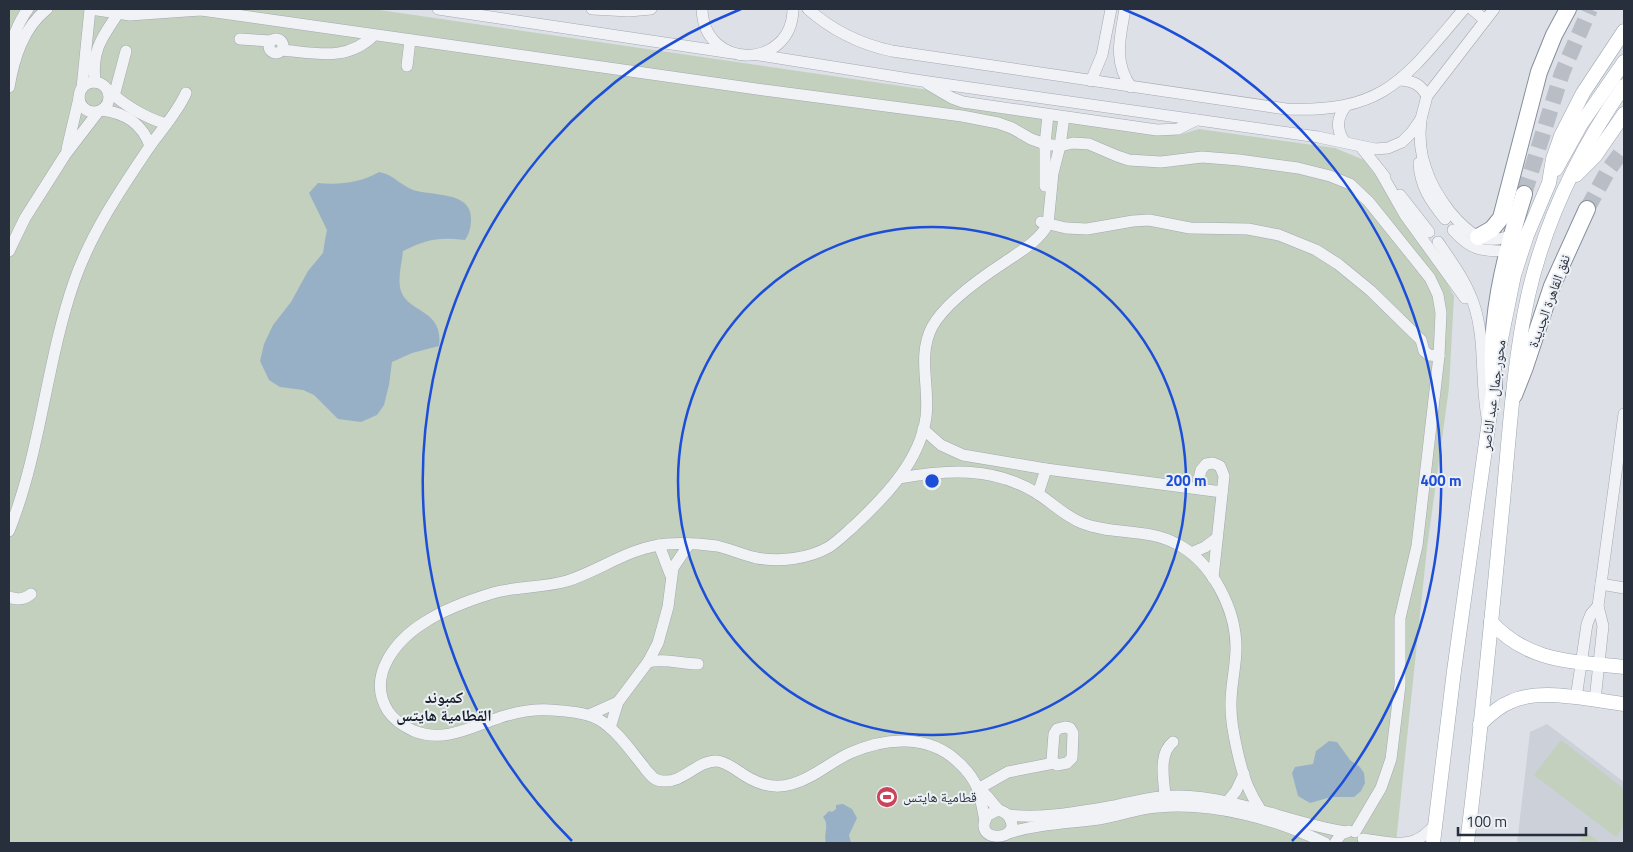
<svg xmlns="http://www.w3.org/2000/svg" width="1633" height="852" font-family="'Titillium Web','Noto Naskh Arabic',sans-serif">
	<rect width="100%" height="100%" fill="#dde1e7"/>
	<polygon fill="#cbd0d9" points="1547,724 1624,782 1624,843 1517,843 1530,732"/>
	<g fill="#c3d0be">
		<polygon points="9,9 373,9 929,90 946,99 1182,134 1199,129 1335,148 1364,160 1421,234 1454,296 1449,388 1427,548 1396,843 9,843"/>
		<polygon points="1561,740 1624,789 1624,826 1616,837 1534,775"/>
		<polygon points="1586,832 1601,843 1578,843"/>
	</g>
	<g fill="#98b0c6">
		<path d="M 379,172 C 393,174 400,185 413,190 C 431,196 471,191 471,218 C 471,227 470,232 465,240 C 438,237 428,239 403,251 C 402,263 397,279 401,291 C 408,313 444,309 439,346 L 412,353 L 392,362 L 389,385 L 384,405 L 377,415 L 361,422 L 338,419 L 314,395 L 303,390 L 280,387 L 269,380 L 260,361 L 264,344 L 273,325 L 291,302 L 308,271 L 323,253 L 325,240 L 327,230 L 309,193 L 318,183 C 339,185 360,183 379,172 Z"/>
		<polygon points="1329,741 1337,742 1350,760 1360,767 1364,773 1365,783 1361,791 1354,797 1331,797 1310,803 1298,796 1292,773 1295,767 1313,764 1316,751"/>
		<path d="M 843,804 L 852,809 L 857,818 L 849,835 L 851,843 L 826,843 C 823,834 830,825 823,817 L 829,811 L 832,812 L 836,809 L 836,805 Z"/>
	</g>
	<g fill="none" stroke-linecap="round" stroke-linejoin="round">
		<g stroke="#b9bdc5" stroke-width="16" stroke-dasharray="16 8" stroke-linecap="butt">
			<polyline points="1524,194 1562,73 1590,9"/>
			<polyline points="1587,209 1609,169 1624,149"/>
		</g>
		<g stroke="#a3a8b1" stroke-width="12">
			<g id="minor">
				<polyline points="91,9 130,15 200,10"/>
				<polyline points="194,9 764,90 962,116 998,123 1012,128 1031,139 1045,144 1060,146 1073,143 1089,144 1117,156 1129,160 1161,162 1202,157 1239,160 1298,168 1330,176 1350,184 1369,202 1430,278 1438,295 1441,313 1439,356 1417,546 1400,618 1400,685 1391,759 1381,788 1355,832"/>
				<polyline points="438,9 732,53"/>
				<polyline points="592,9 629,11 651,9"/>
				<path d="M 702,9 C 704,71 792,70 793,9"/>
				<path d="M 808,9 C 833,31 859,44 892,51 L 1286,109 C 1386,113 1405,78 1464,9"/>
				<path d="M 1125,9 C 1120,38 1113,61 1131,87"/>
				<polyline points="1472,9 1485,20"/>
				<circle cx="276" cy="46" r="7"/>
				<polyline points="240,39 271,41"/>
				<path d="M 282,50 C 316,53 347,62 374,35"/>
				<polyline points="759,55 922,81 1318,137 1375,149 1388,148 1402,142 1412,132 1421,119 1427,96 1494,9"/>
				<path d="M 9,60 C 11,41 17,24 28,9"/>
				<polyline points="407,66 410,40"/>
				<path d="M 1401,80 C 1414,81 1421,85 1427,96"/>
				<polyline points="1091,81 1102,55 1111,9"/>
				<path d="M 95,82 C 91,48 104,35 121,9"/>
				<circle cx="94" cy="97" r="15"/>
				<polyline points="928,84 952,98 963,102 1157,130 1178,129 1196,120"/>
				<path d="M 9,87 C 14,58 23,28 47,9"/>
				<polyline points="82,88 90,9"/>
				<path d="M 107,89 C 124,105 144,117 166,124"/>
				<polyline points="114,96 126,51"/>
				<path d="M 102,110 C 125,113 142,123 150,146"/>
				<path d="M 1421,119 C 1419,136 1420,153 1426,169 C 1431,185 1440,199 1450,212 C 1468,233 1483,247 1512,235"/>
				<path d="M 1344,141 C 1336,129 1337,117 1346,106"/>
				<polyline points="1361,147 1385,177"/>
				<polyline points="67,149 79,98"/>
				<path d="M 1419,163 C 1420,186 1431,202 1445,219"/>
				<polyline points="1380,171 1405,215 1465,298"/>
				<polyline points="1045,186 1045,144 1048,115"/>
				<polyline points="1400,195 1429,232"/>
				<polyline points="1041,222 1066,228 1087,229 1133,221 1149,220 1190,228 1248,229 1279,235 1316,250 1338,264 1371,291 1421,340 1424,351 1429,355 1439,356"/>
				<path d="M 1453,230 C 1472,251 1481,251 1508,251"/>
				<path d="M 1438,242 C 1451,261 1465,280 1473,302 C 1486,338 1480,379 1487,417"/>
				<polyline points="9,251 25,218 65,155 98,112"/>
				<polyline points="923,429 941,445 963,455 1046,469 1222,492"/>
				<path d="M 899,478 C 946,470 991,466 1035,492 C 1052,502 1061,514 1082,523 C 1112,535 1148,528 1177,544 C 1212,562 1236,609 1236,648 C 1236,668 1230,688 1231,708 C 1231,728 1241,772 1249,789 C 1252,796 1256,803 1260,809"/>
				<polyline points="1197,488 1201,470 1206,464 1213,463 1220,466 1224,476 1213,578"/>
				<polyline points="1038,494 1046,469"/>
				<path d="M 9,531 C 41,451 46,363 74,282 C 91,233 121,189 150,146 C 162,129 177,113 186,93"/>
				<polyline points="659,545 671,576"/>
				<polyline points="1191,553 1205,547 1217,538"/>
				<polyline points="1601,584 1624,588"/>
				<path d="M 9,597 C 17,600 24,600 31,594"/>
				<path d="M 648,662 C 665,658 681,664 698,664"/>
				<polyline points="1576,698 1587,624 1591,614 1598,606"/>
				<polyline points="1595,700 1603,626 1598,606 1624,414"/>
				<polyline points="589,715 618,702"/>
				<polygon points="1065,727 1070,728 1073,733 1072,758 1067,763 1057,765 1052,760 1054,734 1057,729"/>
				<polyline points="610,728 618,702 648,662 658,643 668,607 673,568 689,544"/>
				<path d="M 978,789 C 987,793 990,801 997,808 C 1000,812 1006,811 1009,817 C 1025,842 969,844 988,815 L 998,810"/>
				<polyline points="978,789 1008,772 1054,763"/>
				<path d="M 1165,796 C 1164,779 1158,754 1173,742"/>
				<polyline points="1228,801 1236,791 1244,774"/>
				<path d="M 1008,815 C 1043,819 1080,812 1114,806 C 1135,801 1156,796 1178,796 C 1237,797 1289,823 1346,832"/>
				<path d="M 985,821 C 983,811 981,799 978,789 C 974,780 966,769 958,762 C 929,734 886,737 850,753 C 830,762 814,778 792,784 C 772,790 755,783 738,771 C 732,767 724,761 716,761 C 697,761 683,783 663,781 C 660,781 657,780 655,779 C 652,777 645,769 644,767 C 630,750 617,730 598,719 C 584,712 565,711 550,710 C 533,709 517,712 501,717 C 471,727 445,743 414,731 C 403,726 394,720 388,711 C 366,676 396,640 425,622 C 445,609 470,600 493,593 C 517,586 543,588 567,581 C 601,570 630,547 667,544 C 683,543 701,544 717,546 C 730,549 743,555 757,558 C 780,562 808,559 829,547 C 838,541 846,533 854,526 C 885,497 920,461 926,417 C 930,387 917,356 932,327 C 945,303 982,277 1005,262 C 1021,251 1039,241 1048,224 L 1053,173 L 1060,146 L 1064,117"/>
				<path d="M 1008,833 C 1037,824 1068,823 1099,819 C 1119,816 1138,808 1158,807 C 1213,802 1277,819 1325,843"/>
				<path d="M 1363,839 C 1380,841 1401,847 1416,840 C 1424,837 1430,830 1435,825"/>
				<polyline points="1335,843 1341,834 1349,831"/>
			</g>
		</g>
		<g stroke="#9da6b2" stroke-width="15">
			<g id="major">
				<polyline points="1556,169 1581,124 1624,62"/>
				<polyline points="1576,175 1595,156 1624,114"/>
				<polyline points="1500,344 1514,275 1527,235 1549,183 1553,159 1561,136 1583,93 1624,31"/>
				<path d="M 1491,622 C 1529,663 1572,661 1624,667"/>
				<path d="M 1480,724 C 1490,715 1499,706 1512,701 C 1541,688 1592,700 1624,704"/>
				<polyline points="1433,843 1454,671 1495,378"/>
				<path d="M 1467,843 C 1481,733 1491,622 1502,511 C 1509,441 1513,364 1528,296 C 1545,221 1580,149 1624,86"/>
			</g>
		</g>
		<g stroke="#858f9d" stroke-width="18">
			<g id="highway">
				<polyline points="1478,237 1492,229 1501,218 1539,72 1554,35 1568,9"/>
				<path d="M 1494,389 C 1488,322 1504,258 1524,194"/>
				<polyline points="1514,395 1525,367 1552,286 1587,209"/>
			</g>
		</g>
		<use href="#minor" stroke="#f0f2f5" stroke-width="11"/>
		<use href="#major" stroke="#fff" stroke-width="14"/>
		<use href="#highway" stroke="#fff" stroke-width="16"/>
	</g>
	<g fill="none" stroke="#1d4ed8" stroke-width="2.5">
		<circle cx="932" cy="481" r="254"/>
		<path d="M572 841A509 509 0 0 1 741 9M1123 9A509 509 0 0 1 1292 841"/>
	</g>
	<defs>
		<g id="stadium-disc" transform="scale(1.125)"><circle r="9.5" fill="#ca435b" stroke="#ecf0f4"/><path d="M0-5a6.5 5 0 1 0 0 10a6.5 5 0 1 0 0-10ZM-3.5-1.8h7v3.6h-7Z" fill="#fff"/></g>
	</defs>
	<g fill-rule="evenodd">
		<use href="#stadium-disc" x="887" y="797"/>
	</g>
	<g text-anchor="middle" stroke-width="4" stroke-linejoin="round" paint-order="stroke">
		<g font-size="14" fill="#272f3d" stroke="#ecf0f4">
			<text transform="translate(1549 301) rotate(-70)" y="5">نفق القاهرة الجديدة</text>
			<text transform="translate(1493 395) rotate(-82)" y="5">محور جمال عبد الناصر</text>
		</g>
		<g font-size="14" fill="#272f3d" stroke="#ecf0f4" text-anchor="start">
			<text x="903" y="802">قطامية هايتس</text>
		</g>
		<g font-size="16" font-weight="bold" fill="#19212d" stroke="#ecf0f4">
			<text x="444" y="703">كمبوند<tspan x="444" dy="18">القطامية هايتس</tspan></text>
		</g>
	</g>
	<circle cx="932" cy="481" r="8" fill="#1d4ed8" stroke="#ecf0f4" stroke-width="2.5"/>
	<g font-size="15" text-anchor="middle" font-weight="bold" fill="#1d4ed8" stroke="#ecf0f4" stroke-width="4" stroke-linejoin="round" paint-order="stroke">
		<text x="1186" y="486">200 m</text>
		<text x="1441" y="486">400 m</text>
	</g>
	<rect width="1633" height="852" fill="none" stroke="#272f3d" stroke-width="20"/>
	<path d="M1458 827v8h128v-8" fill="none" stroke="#272f3d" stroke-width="2.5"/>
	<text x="1466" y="827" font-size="15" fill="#272f3d" stroke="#ecf0f4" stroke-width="4" paint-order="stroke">100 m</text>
</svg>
